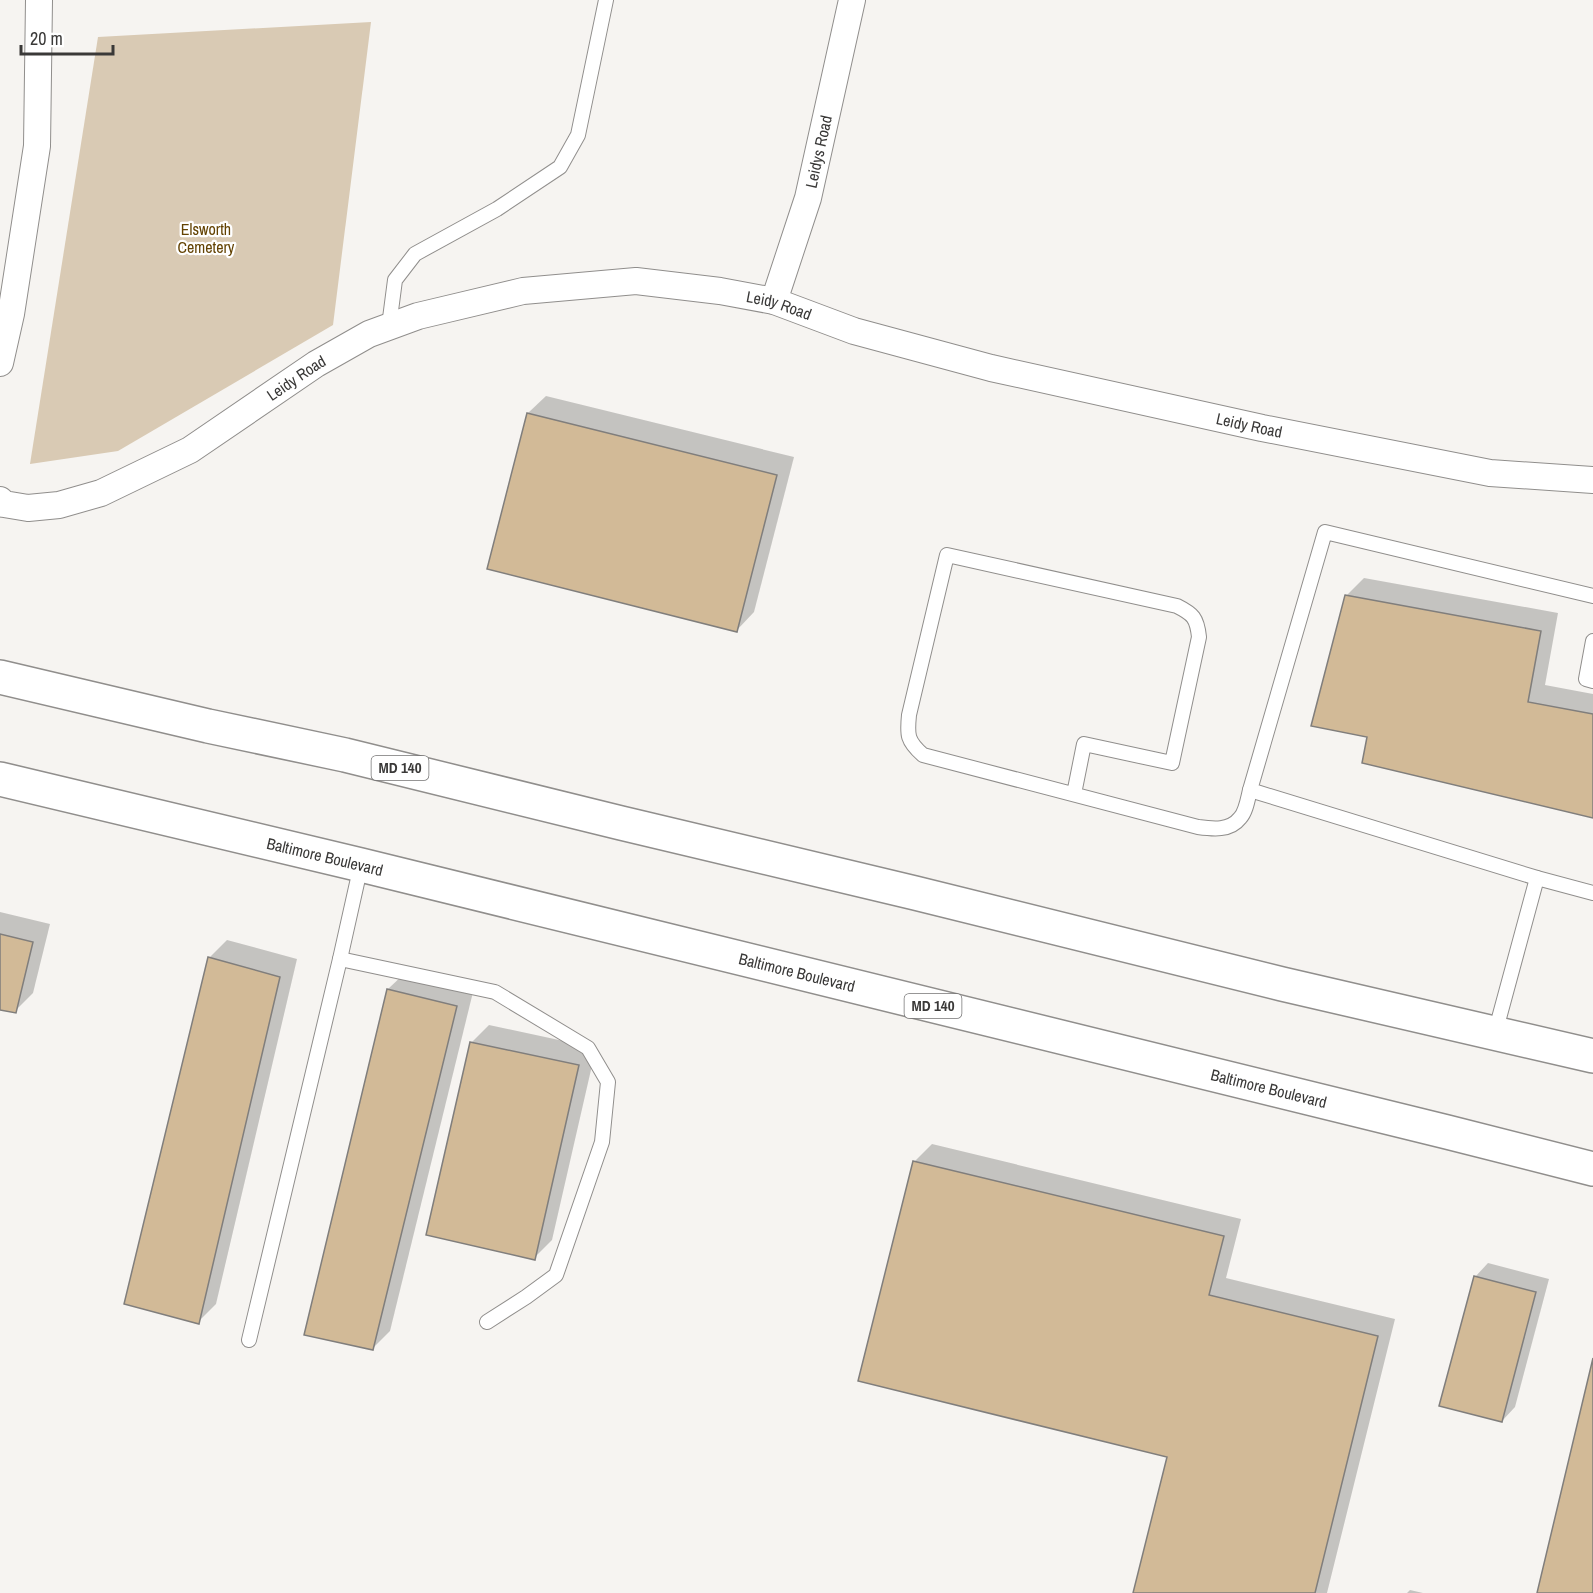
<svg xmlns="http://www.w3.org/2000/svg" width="1593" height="1593" font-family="'Archivo Narrow',sans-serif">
	<rect width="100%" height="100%" fill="#f6f4f1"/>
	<polygon fill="#d9cab4" points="371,22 333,325 118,451 30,464 98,37"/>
	<g fill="#0003">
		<polygon points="546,396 794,457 754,612 737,630 489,568 528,413"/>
		<polygon points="1364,578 1558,613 1545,685 1593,694 1593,817 1369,736 1346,596"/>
		<polygon points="0,912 50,924 33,993 15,1011 0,1008"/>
		<polygon points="227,940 297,959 216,1304 198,1322 209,958"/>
		<polygon points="406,972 474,988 390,1331 372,1349 305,1334 388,989"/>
		<polygon points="489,1025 596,1048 552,1240 534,1258 471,1043"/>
		<polygon points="932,1144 1241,1219 1226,1278 1395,1319 1327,1593 1134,1593 1169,1456 860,1380 915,1161"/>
		<polygon points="1488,1263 1549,1279 1515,1407 1502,1421 1475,1277"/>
		<polygon points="1410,1590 1423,1593 1407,1593"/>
	</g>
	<g fill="#d2ba97" stroke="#807e7c" stroke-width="1.5">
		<polygon points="527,413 777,475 737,632 487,569"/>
		<polygon points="1345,595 1541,631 1528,702 1593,714 1593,818 1362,763 1367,737 1311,726"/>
		<polygon points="0,934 33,942 16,1013 0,1010"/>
		<polygon points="208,957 280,977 199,1324 124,1304"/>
		<polygon points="387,989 457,1006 373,1350 304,1335"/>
		<polygon points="470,1042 579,1065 535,1260 426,1235"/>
		<polygon points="913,1161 1224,1236 1209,1295 1378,1336 1315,1593 1133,1593 1167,1457 858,1381"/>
		<polygon points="1474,1276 1536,1292 1502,1422 1439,1406"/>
		<polygon points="1593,1358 1593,1593 1537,1593"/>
	</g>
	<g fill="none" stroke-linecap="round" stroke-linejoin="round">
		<g stroke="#908e8c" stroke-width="16">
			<g id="service">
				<polyline points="389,326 395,280 415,254 497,209 560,167 578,135 606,0"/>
				<polyline points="1593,596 1325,532 1250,790 1537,878 1593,893"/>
				<polyline points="1593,641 1586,679 1593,681"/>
				<path d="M 1074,794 L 1084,744 L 1172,763 L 1199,637 C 1197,618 1193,614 1177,606 L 947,555 L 909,715 C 907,735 907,741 923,755 L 1198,827 C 1213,829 1230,831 1240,818 C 1246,812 1248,798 1250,790"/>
				<polyline points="340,959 495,992 588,1048 608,1082 602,1142 556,1275 526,1297 487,1322"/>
				<polyline points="1495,1033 1537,878"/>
				<polyline points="249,1340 340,959 361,865"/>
			</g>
		</g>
		<g stroke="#908e8c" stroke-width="28">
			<g id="minor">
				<path id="s1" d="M 774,301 L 808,198 L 852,0"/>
				<polyline points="0,363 11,314 37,146 39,0"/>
				<path id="s2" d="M 0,500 L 4,504 L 28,508 L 59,505 L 101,493 L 190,450 L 316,364 L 369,334 L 418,316 L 523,291 L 636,281 L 720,291 L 774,301 L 854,331 L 991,368 L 1262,428 L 1490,473 L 1593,480"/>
			</g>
		</g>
		<g stroke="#908e8c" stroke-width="36">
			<g id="trunk">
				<polyline points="0,677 208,726 345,755 621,823 915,893 1282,984 1593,1056"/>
				<path id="s3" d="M 0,779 L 361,865 L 1447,1132 L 1593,1169"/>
			</g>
		</g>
		<use href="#service" stroke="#fff" stroke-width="14"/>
		<use href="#minor" stroke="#fff" stroke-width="26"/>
		<use href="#trunk" stroke="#fff" stroke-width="33"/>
	</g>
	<g text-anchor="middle" stroke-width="4.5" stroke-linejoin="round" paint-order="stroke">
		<g fill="#fff" stroke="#757474" stroke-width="1.5">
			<rect x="371.5" y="756" width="57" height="24" rx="4.5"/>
			<rect x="904.5" y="994" width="57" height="24" rx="4.5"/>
		</g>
		<g font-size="15" font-weight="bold" fill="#3a3938">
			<text x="400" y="773">MD 140</text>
			<text x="933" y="1011">MD 140</text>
		</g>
		<g font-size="16" fill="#3a3938" stroke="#fff">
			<text dy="6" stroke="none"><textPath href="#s1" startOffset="156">Leidys Road</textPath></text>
			<text dy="6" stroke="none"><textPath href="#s2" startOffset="836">Leidy Road</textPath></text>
			<text dy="6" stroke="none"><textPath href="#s2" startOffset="332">Leidy Road</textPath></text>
			<text dy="6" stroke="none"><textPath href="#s2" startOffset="1322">Leidy Road</textPath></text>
			<text dy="6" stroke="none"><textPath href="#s3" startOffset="334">Baltimore Boulevard</textPath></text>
			<text dy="6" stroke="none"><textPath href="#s3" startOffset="820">Baltimore Boulevard</textPath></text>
			<text dy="6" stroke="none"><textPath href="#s3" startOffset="1306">Baltimore Boulevard</textPath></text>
		</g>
		<g font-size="16" fill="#634202" stroke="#fff">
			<text x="206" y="235">Elsworth<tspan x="206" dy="18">Cemetery</tspan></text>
		</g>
	</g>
	<path d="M21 45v9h92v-9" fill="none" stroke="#3a3938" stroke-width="3"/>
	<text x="30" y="45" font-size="18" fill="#3a3938" stroke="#ffffff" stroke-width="4.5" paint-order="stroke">20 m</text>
</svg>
